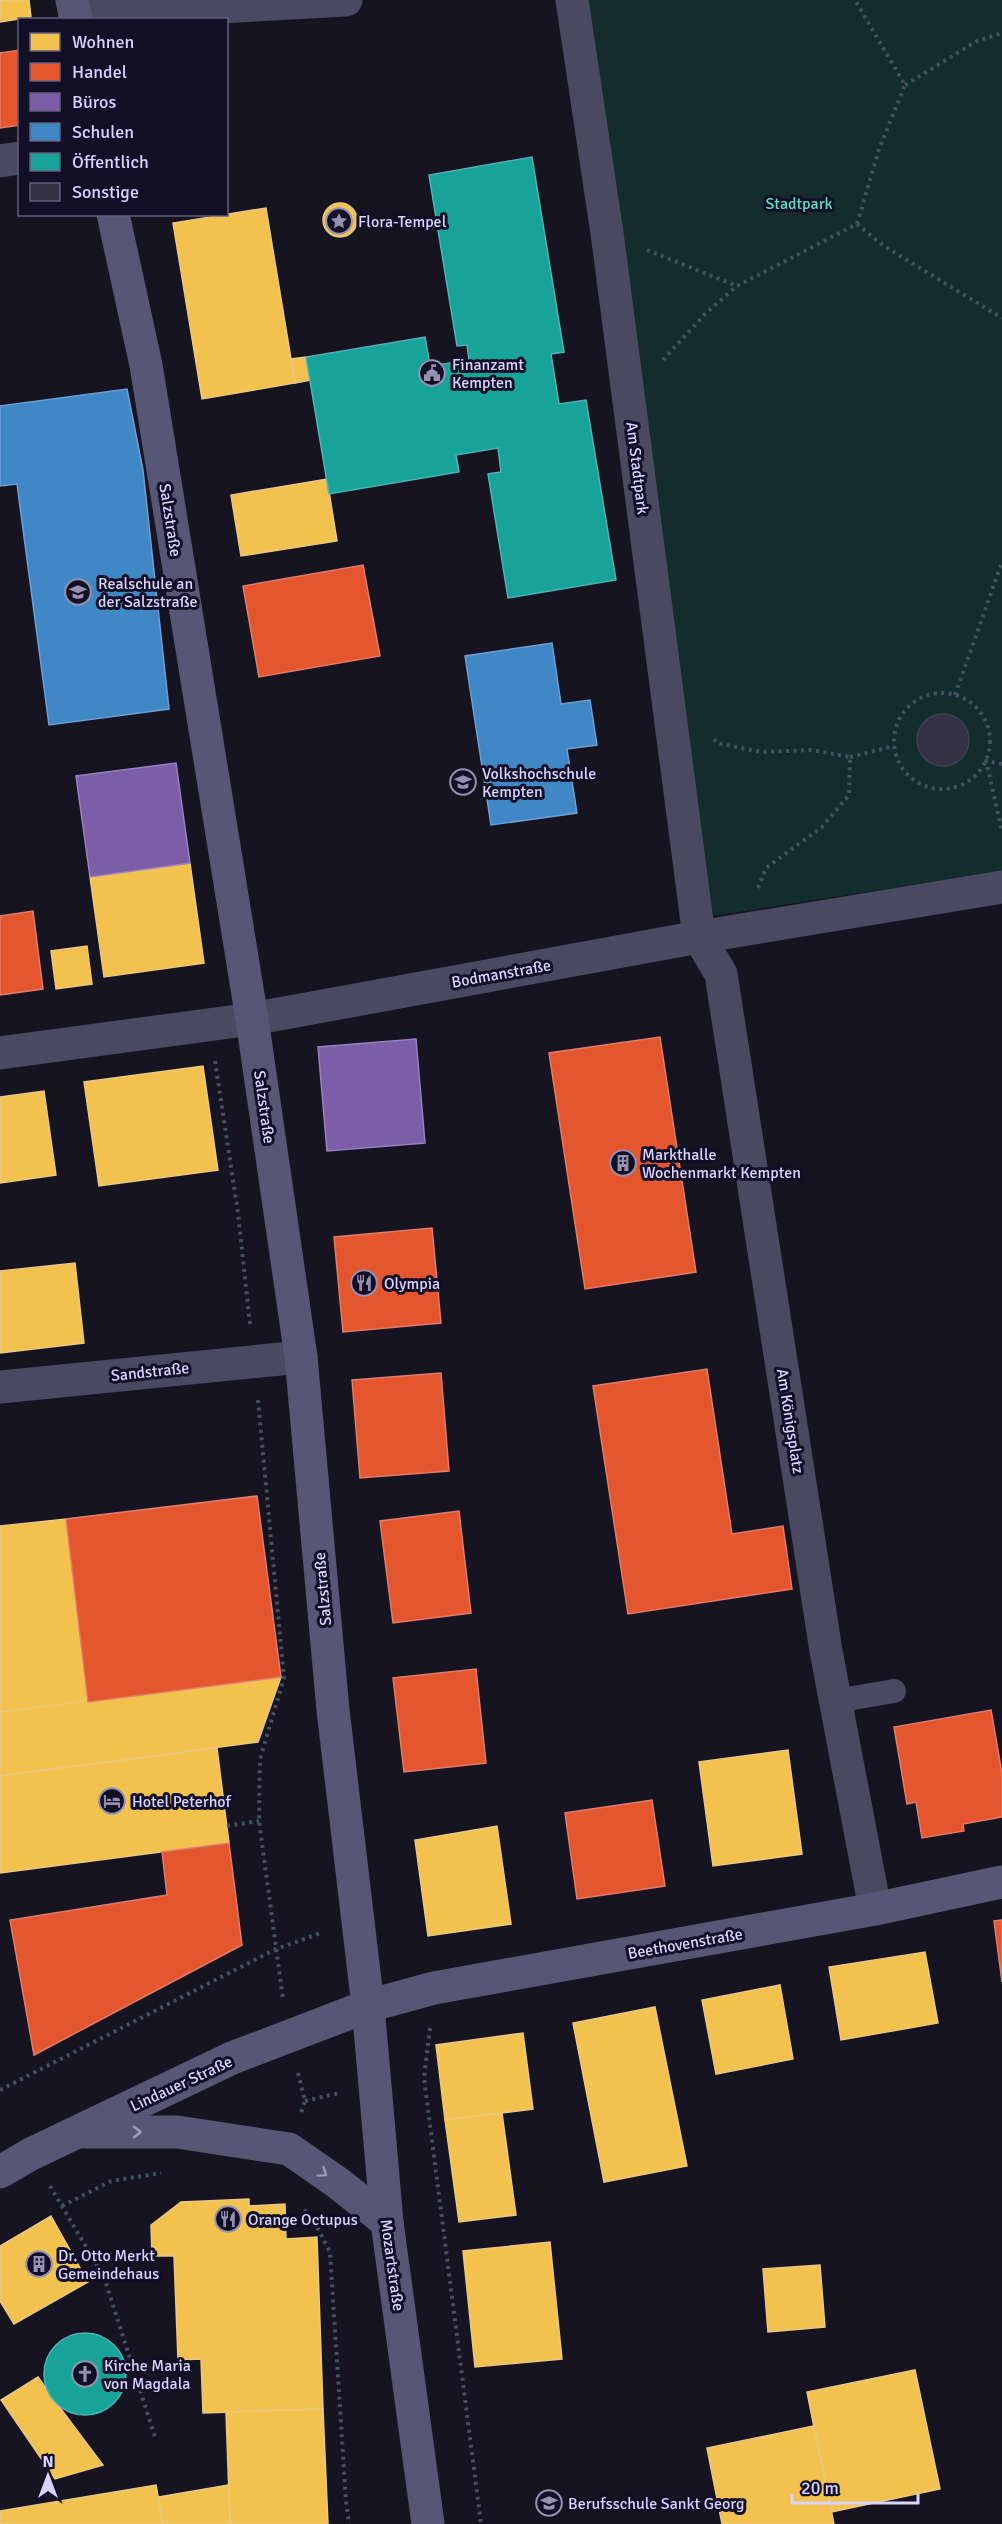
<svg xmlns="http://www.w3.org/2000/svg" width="1002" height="2524" font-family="Signika,sans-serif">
	<rect width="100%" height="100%" fill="#161421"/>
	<polygon fill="#132c2d" points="563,0 1002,0 1002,871 700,918"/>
	<g fill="#f2c14e" stroke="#eac783" stroke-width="1.5">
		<polygon points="0,0 29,0 31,17 0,22"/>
		<circle cx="340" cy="220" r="17"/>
		<polygon points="266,208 295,383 202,399 173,223"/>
		<polygon points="306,357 311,380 295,383 291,359"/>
		<polygon points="327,479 337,541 241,556 231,495"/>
		<polygon points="190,863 204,963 104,977 90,877"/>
		<polygon points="87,946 92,984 56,989 51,951"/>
		<polygon points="203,1066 218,1170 99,1186 84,1082"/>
		<polygon points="44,1091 56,1175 0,1183 0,1097"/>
		<polygon points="75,1263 84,1343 0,1353 0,1271"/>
		<polygon points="66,1519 88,1702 0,1712 0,1526"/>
		<polygon points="281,1677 258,1742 0,1776 0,1712"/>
		<polygon points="217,1748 229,1843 0,1873 0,1776"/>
		<polygon points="788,1750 802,1854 713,1866 699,1762"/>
		<polygon points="497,1826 511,1924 428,1936 415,1840"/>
		<polygon points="925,1952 938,2023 841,2040 829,1967"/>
		<polygon points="780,1985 793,2059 716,2074 702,2000"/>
		<polygon points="655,2007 687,2166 604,2182 573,2023"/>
		<polygon points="523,2033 533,2109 445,2120 436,2045"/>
		<polygon points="502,2113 516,2215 459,2222 445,2120"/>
		<polygon points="249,2199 249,2206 285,2204 286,2239 317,2237 323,2409 203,2413 201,2359 178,2360 174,2256 152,2256 151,2225 181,2202"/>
		<polygon points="51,2216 88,2282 14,2324 0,2301 0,2246"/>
		<polygon points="550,2242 562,2359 475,2367 463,2251"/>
		<polygon points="820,2265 825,2327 768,2332 763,2269"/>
		<polygon points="915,2370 940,2489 831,2512 807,2392"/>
		<polygon points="38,2377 58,2405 103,2465 55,2479 1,2400"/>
		<polygon points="323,2409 328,2524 230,2524 226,2412"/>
		<polygon points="814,2426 834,2524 722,2524 707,2448"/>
		<polygon points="156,2485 163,2524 0,2524 0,2511"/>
		<polygon points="229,2485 230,2524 163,2524 158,2497"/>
	</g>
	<g fill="#e4572e" stroke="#e17c6d" stroke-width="1.5">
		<polygon points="20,50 20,125 0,128 0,53"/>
		<polygon points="363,565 380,656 259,677 243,586"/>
		<polygon points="33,911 43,989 0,995 0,916"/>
		<polygon points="660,1037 696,1272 585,1289 549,1053"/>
		<polygon points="432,1228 441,1323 343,1332 334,1237"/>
		<polygon points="707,1369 732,1534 783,1526 792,1589 628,1614 593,1386"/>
		<polygon points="441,1373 449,1471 360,1478 352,1380"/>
		<polygon points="257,1496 281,1677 88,1702 66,1519"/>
		<polygon points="459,1511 471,1613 393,1623 380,1521"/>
		<polygon points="476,1669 486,1763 404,1772 393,1678"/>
		<polygon points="991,1710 1002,1773 1002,1817 963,1824 964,1831 922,1838 916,1802 907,1804 894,1727"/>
		<polygon points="652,1800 665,1886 577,1899 565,1813"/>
		<polygon points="229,1843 242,1945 34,2055 10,1920 167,1895 162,1852"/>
		<polygon points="1002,1920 1002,1982 994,1921"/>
	</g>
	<g fill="#7b5ea7" stroke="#9781c1" stroke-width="1.5">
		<polygon points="176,763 190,863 90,877 76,776"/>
		<polygon points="416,1039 425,1143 327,1151 318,1047"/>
	</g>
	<g fill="#3f88c5" stroke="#6d9fd6" stroke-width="1.5">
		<polygon points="127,389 143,470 169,709 49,725 17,484 0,486 0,406"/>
		<polygon points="552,643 561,704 590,700 597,745 567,749 577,813 491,825 465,656"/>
	</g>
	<g fill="#17a398" stroke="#51b2b7" stroke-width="1.5">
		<polygon points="532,157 564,352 551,354 559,404 586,400 616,580 508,598 488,474 501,472 498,448 456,455 459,472 329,494 306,357 425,337 430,366 469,360 467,345 457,346 429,175"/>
		<circle cx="85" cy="2374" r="41"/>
	</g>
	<circle fill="#343243" stroke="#433f54" stroke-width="1.5" cx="943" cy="740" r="26"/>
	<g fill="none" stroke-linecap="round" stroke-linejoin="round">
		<g stroke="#44505f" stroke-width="4" stroke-dasharray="3 4.5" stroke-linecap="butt">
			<polyline points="905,85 977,41 1002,33"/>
			<polyline points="857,224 884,246 1002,318"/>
			<polyline points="647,250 737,286"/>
			<polyline points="663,360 705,314 737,286 857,224 879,149 905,85 855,0"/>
			<circle cx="942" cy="741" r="48"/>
			<polyline points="955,695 1002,562"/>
			<polyline points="714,739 717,743 761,752 812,750 850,757 849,795 822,827 766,868 758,888"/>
			<polyline points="850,757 894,746"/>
			<polyline points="1002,764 986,761 1002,831"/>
			<polyline points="215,1061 238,1213 250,1324"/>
			<polyline points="258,1400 284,1678 260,1759 259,1821 283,1999"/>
			<polyline points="227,1826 259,1821"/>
			<polyline points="430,2028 424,2078 481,2524"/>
			<polyline points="298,2073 305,2101 301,2113"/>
			<polyline points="0,2090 276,1949 321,1933"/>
			<polyline points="305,2101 339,2093"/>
			<polyline points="50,2186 104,2277 155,2437"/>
			<polyline points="62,2206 111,2181 161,2173"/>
			<polyline points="304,2210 312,2217 330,2252 346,2502 349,2524"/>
		</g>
		<polyline stroke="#4a4962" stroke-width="24" points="836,1701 894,1691"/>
		<g stroke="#4a4962" stroke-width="33">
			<polyline points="572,0 607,233 699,937 721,974 826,1651 875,1909"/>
			<polyline points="75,15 346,0"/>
			<polyline points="0,161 20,158"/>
			<polyline points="0,1053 252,1019 699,937 1002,887"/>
			<polyline points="0,1387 301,1357"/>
		</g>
		<g stroke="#575674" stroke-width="33">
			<polyline points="72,0 76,20"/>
			<polyline points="113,214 146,365 252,1019 301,1357 333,1710 368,2006 387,2222 428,2524"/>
			<polyline points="85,2132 177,2132 289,2149 338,2183 387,2222"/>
			<polyline points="0,2172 31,2154 232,2058 368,2006 434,1988 875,1909 1002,1882"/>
		</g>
	</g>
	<defs><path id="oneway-chevron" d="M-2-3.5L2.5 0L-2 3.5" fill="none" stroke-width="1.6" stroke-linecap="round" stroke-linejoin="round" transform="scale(1.5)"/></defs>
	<g stroke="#9e9bc0">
		<use href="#oneway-chevron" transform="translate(137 2132)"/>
		<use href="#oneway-chevron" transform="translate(323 2173) rotate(35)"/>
	</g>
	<defs>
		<g id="sight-ring" transform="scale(1.35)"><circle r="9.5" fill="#130f26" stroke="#9591b1" stroke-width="1.5"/><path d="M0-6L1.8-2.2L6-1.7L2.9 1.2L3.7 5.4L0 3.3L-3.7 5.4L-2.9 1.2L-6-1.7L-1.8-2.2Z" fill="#9591b1"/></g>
		<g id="civic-ring" transform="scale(1.35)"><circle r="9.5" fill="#130f26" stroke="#9591b1" stroke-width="1.5"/><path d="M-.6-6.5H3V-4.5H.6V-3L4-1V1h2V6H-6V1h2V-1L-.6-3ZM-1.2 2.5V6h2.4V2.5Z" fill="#9591b1"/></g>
		<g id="school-ring" transform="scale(1.35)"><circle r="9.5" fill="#130f26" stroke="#9591b1" stroke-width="1.5"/><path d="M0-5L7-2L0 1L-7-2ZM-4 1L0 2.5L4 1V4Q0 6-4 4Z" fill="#9591b1"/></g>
		<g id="university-ring" transform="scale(1.35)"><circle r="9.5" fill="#130f26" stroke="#9591b1" stroke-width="1.5"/><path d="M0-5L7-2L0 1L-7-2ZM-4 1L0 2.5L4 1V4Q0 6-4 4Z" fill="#9591b1"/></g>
		<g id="building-ring" transform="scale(1.35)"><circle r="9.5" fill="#130f26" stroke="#9591b1" stroke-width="1.5"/><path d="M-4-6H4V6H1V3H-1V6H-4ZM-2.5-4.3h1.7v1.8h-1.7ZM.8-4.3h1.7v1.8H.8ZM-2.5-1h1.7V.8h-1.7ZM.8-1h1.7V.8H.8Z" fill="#9591b1"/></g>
		<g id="restaurant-ring" transform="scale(1.35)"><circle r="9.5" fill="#130f26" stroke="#9591b1" stroke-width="1.5"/><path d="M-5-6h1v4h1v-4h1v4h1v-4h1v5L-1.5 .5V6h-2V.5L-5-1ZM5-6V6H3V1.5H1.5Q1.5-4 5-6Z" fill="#9591b1"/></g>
		<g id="hotel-ring" transform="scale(1.35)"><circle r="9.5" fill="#130f26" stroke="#9591b1" stroke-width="1.5"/><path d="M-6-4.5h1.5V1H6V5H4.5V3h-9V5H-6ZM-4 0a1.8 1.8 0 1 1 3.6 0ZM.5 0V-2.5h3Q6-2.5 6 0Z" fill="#9591b1"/></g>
		<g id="church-ring" transform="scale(1.35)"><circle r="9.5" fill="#130f26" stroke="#9591b1" stroke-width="1.5"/><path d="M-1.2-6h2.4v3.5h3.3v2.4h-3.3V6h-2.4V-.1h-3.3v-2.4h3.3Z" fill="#9591b1"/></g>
	</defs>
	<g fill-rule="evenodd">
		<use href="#sight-ring" x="339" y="221"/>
		<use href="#civic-ring" x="432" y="373"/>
		<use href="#school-ring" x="78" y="592"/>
		<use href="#university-ring" x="463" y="782"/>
		<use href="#building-ring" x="623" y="1163"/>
		<use href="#restaurant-ring" x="364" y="1283"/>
		<use href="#hotel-ring" x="112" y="1801"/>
		<use href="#restaurant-ring" x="228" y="2219"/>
		<use href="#building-ring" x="39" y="2264"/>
		<use href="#church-ring" x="85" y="2374"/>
		<use href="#school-ring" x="549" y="2503"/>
	</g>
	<g text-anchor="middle" stroke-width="6" stroke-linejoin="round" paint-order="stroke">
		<g font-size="16" fill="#5fe0c0" stroke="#130f26">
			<text x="799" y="209">Stadtpark</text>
		</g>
		<g font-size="16" fill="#d9d4ff" stroke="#130f26" text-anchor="start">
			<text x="358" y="227">Flora-Tempel</text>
			<text x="452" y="370">Finanzamt<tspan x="452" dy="18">Kempten</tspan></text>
			<text x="98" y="589">Realschule an<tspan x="98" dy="18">der Salzstraße</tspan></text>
			<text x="482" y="779">Volkshochschule<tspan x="482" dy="18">Kempten</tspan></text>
			<text x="642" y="1160">Markthalle<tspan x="642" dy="18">Wochenmarkt Kempten</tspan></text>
			<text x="384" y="1289">Olympia</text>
			<text x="132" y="1807">Hotel Peterhof</text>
			<text x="248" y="2225">Orange Octupus</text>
			<text x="58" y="2261">Dr. Otto Merkt<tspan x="58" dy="18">Gemeindehaus</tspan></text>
			<text x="104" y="2371">Kirche Maria<tspan x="104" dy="18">von Magdala</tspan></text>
			<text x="568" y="2509">Berufsschule Sankt Georg</text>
		</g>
		<g font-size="16" fill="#d9d4ff" stroke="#130f26">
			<text transform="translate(638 468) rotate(83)" y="6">Am Stadtpark</text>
			<text transform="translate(171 520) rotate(81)" y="6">Salzstraße</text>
			<text transform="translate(501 973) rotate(-10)" y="6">Bodmanstraße</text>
			<text transform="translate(265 1107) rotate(82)" y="6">Salzstraße</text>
			<text transform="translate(150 1371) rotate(-6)" y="6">Sandstraße</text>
			<text transform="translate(791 1421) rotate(81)" y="6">Am Königsplatz</text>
			<text transform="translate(322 1589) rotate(-95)" y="6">Salzstraße</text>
			<text transform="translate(685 1943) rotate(-10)" y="6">Beethovenstraße</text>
			<text transform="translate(181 2083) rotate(-25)" y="6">Lindauer Straße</text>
			<text transform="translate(393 2265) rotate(82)" y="6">Mozartstraße</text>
		</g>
	</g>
	<rect x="18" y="18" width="210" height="198" fill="#130f26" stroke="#625e7d" stroke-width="1.5"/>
	<rect x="30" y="33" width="30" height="18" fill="#f2c14e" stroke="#625e7d" stroke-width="1.5"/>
	<text x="72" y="48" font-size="18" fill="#d9d4ff">Wohnen</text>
	<rect x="30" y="63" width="30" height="18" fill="#e4572e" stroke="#625e7d" stroke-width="1.5"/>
	<text x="72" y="78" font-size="18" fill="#d9d4ff">Handel</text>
	<rect x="30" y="93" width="30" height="18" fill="#7b5ea7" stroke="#625e7d" stroke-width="1.5"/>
	<text x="72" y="108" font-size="18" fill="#d9d4ff">Büros</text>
	<rect x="30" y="123" width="30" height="18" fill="#3f88c5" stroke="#625e7d" stroke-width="1.5"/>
	<text x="72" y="138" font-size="18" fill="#d9d4ff">Schulen</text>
	<rect x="30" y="153" width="30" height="18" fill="#17a398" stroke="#625e7d" stroke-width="1.5"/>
	<text x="72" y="168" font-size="18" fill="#d9d4ff">Öffentlich</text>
	<rect x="30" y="183" width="30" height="18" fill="#343243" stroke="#625e7d" stroke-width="1.5"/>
	<text x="72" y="198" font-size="18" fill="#d9d4ff">Sonstige</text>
	<g transform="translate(48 2476)" stroke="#130f26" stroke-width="4.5" paint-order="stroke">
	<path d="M0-4.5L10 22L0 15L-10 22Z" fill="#d9d4ff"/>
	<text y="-9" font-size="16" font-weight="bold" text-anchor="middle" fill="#d9d4ff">N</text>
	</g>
	<path d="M792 2494v9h126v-9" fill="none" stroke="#d9d4ff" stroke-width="3"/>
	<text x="801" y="2494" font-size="18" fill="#d9d4ff" stroke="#130f26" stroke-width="4.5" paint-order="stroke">20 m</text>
</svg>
